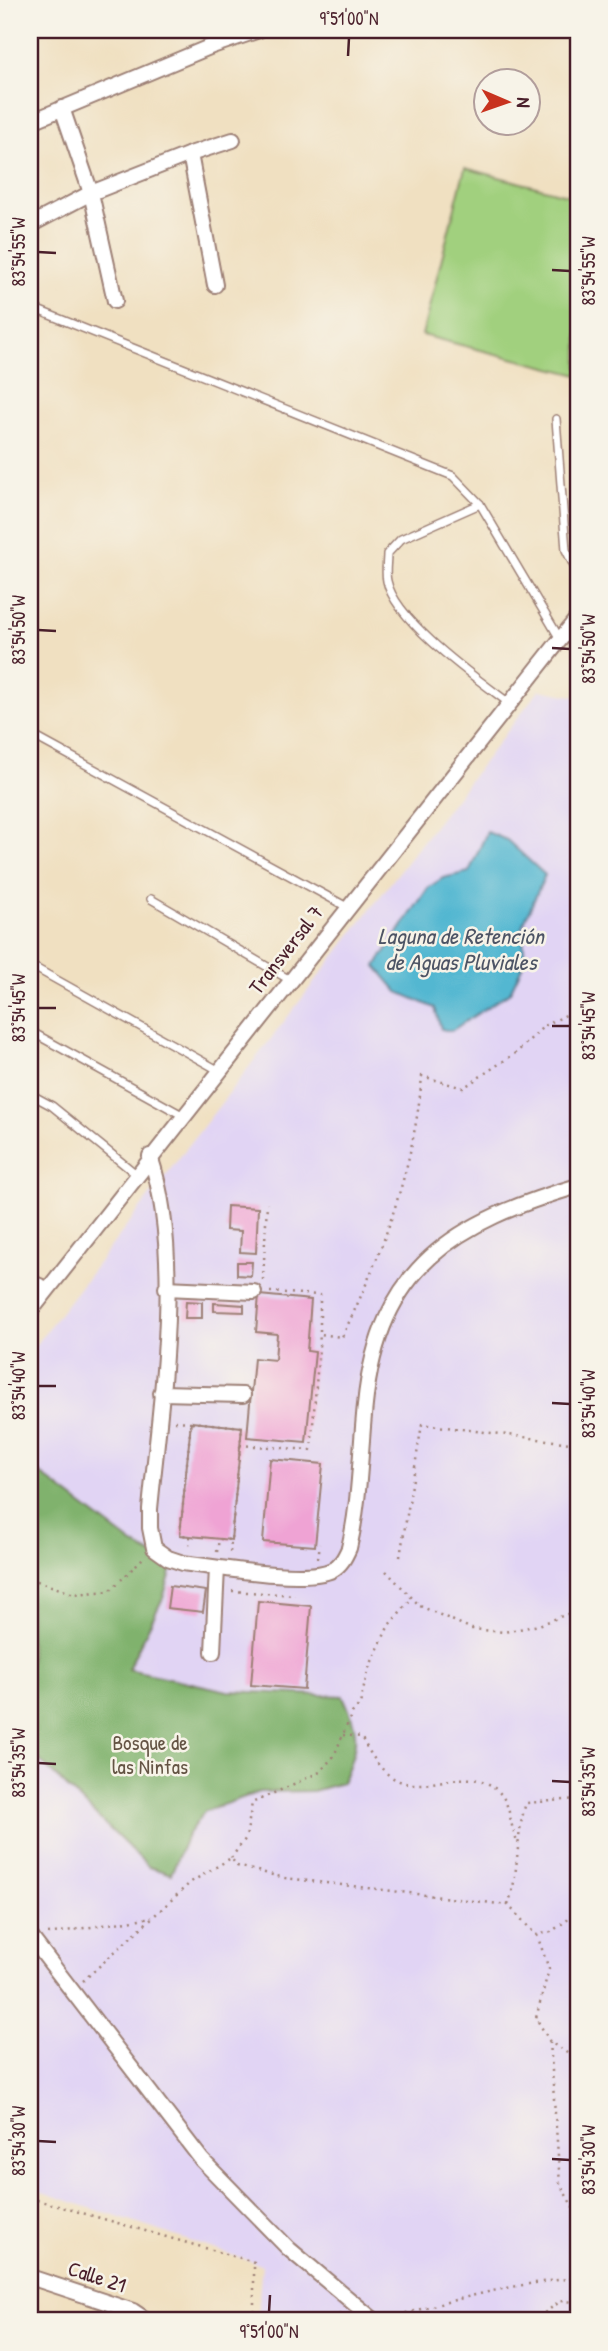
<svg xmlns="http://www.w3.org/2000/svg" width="608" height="2351" font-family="'Patrick Hand',sans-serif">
	<rect width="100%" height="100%" fill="#f7f3e8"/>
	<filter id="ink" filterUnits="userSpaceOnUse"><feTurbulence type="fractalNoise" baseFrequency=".0143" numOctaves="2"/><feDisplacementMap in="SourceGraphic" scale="14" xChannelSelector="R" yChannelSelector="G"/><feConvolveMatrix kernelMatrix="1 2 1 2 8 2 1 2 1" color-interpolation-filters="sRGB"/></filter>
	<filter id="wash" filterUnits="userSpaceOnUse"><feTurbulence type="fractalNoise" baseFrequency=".00686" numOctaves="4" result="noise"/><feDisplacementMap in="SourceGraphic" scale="28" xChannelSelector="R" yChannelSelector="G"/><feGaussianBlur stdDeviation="1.57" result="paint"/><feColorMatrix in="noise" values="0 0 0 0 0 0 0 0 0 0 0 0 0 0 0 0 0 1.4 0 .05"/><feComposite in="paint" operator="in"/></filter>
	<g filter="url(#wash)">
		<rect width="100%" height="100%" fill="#f0e0c1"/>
		<polygon fill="#e1d4f4" points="539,690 578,697 578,2321 257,2321 262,2265 30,2188 30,1352"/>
		<polygon fill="#a1d07e" stroke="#767854" stroke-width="2" points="465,168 578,198 578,375 422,335"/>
		<path fill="#80b26d" stroke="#65684c" stroke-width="2" d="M 30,1466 L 133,1544 L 173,1566 L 163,1598 L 128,1669 L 228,1691 L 343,1696 C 361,1734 358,1745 342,1783 L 313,1791 L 259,1792 L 205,1811 L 187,1835 L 171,1874 L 149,1867 L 30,1751 Z"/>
		<polygon fill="#52b7d1" stroke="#4e6b7e" stroke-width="2" points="487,832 507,840 545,875 522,927 525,960 510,992 451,1031 441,1029 435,1008 398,992 376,966 428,888 443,878 469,872"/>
		<g id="blocks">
			<g fill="#efa3d4">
				<polygon points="227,1206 258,1208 256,1253 240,1252 241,1231 226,1230"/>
				<polygon points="237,1262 252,1262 251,1276 237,1275"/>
				<polygon points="259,1295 311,1300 307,1351 315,1352 306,1442 247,1437 254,1358 275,1360 277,1334 256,1332"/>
				<polygon points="186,1301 202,1302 202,1318 185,1318"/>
				<polygon points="214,1303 244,1305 244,1312 214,1311"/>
				<polygon points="191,1422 242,1427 231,1540 180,1535"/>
				<polygon points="270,1459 323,1464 315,1546 263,1542"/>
				<polygon points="170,1586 206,1591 203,1612 167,1608"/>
				<polygon points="258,1601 311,1606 304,1689 251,1685"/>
			</g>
		</g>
	</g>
	<g filter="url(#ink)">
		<use href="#blocks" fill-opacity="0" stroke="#9d8076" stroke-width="2"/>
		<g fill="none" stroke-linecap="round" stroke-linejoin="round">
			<g stroke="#9d8076" stroke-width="10">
				<g id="lane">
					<polyline points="30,307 453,476 480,504 560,639"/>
					<polyline points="556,419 566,550 578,574"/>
					<path d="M 480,504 L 401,539 L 387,554 C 387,562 385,573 387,581 C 395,621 476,678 509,703"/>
					<polyline points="30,734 347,907"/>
					<polyline points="151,899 290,980"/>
					<polyline points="30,965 218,1070"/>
					<polyline points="30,1031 182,1115"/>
					<polyline points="30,1094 52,1106 136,1174"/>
				</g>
			</g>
			<g stroke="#9d8076" stroke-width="18">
				<g id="street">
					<polyline points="62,108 91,193 115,301"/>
					<polyline points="30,122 212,46 259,30"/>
					<polyline points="190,154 233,140"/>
					<polyline points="30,225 91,193 190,154 215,285"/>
					<path d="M 150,1156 C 184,1256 160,1404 150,1509 L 150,1528 L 154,1548 L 168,1558 L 183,1563 C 215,1567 307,1583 332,1570 C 341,1565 345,1557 349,1548 C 360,1502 360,1452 365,1405 C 379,1266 455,1222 578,1186"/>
					<polyline points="30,1282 47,1289"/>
					<polyline points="166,1288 254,1292"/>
					<polyline points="30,1312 578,617"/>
					<polyline points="161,1393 243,1395"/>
					<polyline points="213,1652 217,1568"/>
					<polyline points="30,1936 202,2160 289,2249 375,2321"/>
					<polyline points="30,2277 133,2311 148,2321"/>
				</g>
			</g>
			<g stroke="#9d8076" stroke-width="2.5" stroke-dasharray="2 5" stroke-linecap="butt">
				<polyline points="263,1280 267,1203"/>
				<path d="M 270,1292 L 320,1295 L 320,1334 L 342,1337 C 382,1254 414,1169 422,1076 L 463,1088 L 517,1052 L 544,1026 L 578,1009"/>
				<polyline points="175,1421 191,1422 180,1535 190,1536 189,1547"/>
				<polyline points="191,1422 242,1427 231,1540"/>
				<polyline points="240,1445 311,1450 320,1334"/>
				<polyline points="217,1552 219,1539 231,1540 230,1553"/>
				<polyline points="400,1557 422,1424 578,1444"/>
				<polyline points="318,1558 320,1544"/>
				<polyline points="386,1571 420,1606 472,1629 504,1632 539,1625 578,1610"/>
				<polyline points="30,1582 37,1581 74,1594 110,1591 144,1557"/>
				<polyline points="232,1591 295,1595"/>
				<path d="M 343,1735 L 361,1737 C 369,1751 377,1766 390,1776 C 424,1800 466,1760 498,1791 C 512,1805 509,1825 517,1841"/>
				<polyline points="231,1858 246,1838 252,1803 320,1772 334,1756 352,1713 360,1704 368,1670 389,1625 412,1598"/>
				<path d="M 508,1905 C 520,1872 515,1837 526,1803 L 578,1799"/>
				<polyline points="48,1934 152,1917"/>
				<polyline points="537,1935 549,1969 536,2018 550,2042 578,2060"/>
				<polyline points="83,1981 191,1882 231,1858 237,1866 285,1878 508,1905 536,1935 551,1932 578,1912"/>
				<polyline points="550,2042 560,2184 578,2216"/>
				<polyline points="30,2198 254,2262 254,2321"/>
				<path d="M 392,2317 C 454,2300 513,2283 578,2278"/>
				<polyline points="336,2321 342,2311"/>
				<polyline points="533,2321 561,2301 578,2302"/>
			</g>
			<use href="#lane" stroke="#fff" stroke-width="7"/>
			<use href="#street" stroke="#fff" stroke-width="14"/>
		</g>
	</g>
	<path fill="none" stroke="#4a1f2b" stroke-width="2.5" d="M 348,56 L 349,38M 38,252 L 56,253M 552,270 L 570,271M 38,630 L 56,631M 552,648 L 570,649M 38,1008 L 56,1008M 552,1026 L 570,1026M 38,1386 L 56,1386M 552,1403 L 570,1404M 38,1763 L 56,1764M 552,1781 L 570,1782M 38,2141 L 56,2142M 552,2159 L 570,2160M 269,2312 L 270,2295"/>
	<g text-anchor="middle" stroke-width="5" stroke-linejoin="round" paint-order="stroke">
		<g font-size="21" fill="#4a1f2b" stroke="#f7f3e8">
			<text transform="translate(286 950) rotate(-52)" y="7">Transversal 7</text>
			<text transform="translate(97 2277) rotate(18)" y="7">Calle 21</text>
		</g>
		<g font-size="21" fill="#645444" stroke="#f7f3e8">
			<text x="150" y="1750">Bosque de<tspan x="150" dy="24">las Ninfas</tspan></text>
		</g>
		<g font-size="23" font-style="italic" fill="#4d5465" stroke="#f7f3e8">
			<text x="461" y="944">Laguna de Retención<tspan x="461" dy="26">de Aguas Pluviales</tspan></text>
		</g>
	</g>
	<rect width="608" height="2351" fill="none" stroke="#f7f3e8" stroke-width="77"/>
	<g transform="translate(507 102) rotate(92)"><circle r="33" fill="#f7f3e8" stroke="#b29e9c" stroke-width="2"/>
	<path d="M0-5L12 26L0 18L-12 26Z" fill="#c8321e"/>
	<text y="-10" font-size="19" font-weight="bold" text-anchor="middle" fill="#4a1f2b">N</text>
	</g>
	<rect x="38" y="38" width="532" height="2274" fill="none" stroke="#4a1f2b" stroke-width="2.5"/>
	<g font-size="18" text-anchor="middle" fill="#4a1f2b">
		<text x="349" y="25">9°51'00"N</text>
		<text transform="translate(19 252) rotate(-90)" y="6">83°54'55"W</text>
		<text transform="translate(589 271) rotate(-90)" y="6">83°54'55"W</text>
		<text transform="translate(19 630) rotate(-90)" y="6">83°54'50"W</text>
		<text transform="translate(589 649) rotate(-90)" y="6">83°54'50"W</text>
		<text transform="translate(19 1008) rotate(-90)" y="6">83°54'45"W</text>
		<text transform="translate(589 1026) rotate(-90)" y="6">83°54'45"W</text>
		<text transform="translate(19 1386) rotate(-90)" y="6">83°54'40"W</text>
		<text transform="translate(589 1404) rotate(-90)" y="6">83°54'40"W</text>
		<text transform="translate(19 1763) rotate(-90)" y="6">83°54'35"W</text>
		<text transform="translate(589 1782) rotate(-90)" y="6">83°54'35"W</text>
		<text transform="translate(19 2141) rotate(-90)" y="6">83°54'30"W</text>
		<text transform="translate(589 2160) rotate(-90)" y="6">83°54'30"W</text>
		<text x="269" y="2338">9°51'00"N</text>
	</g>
</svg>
